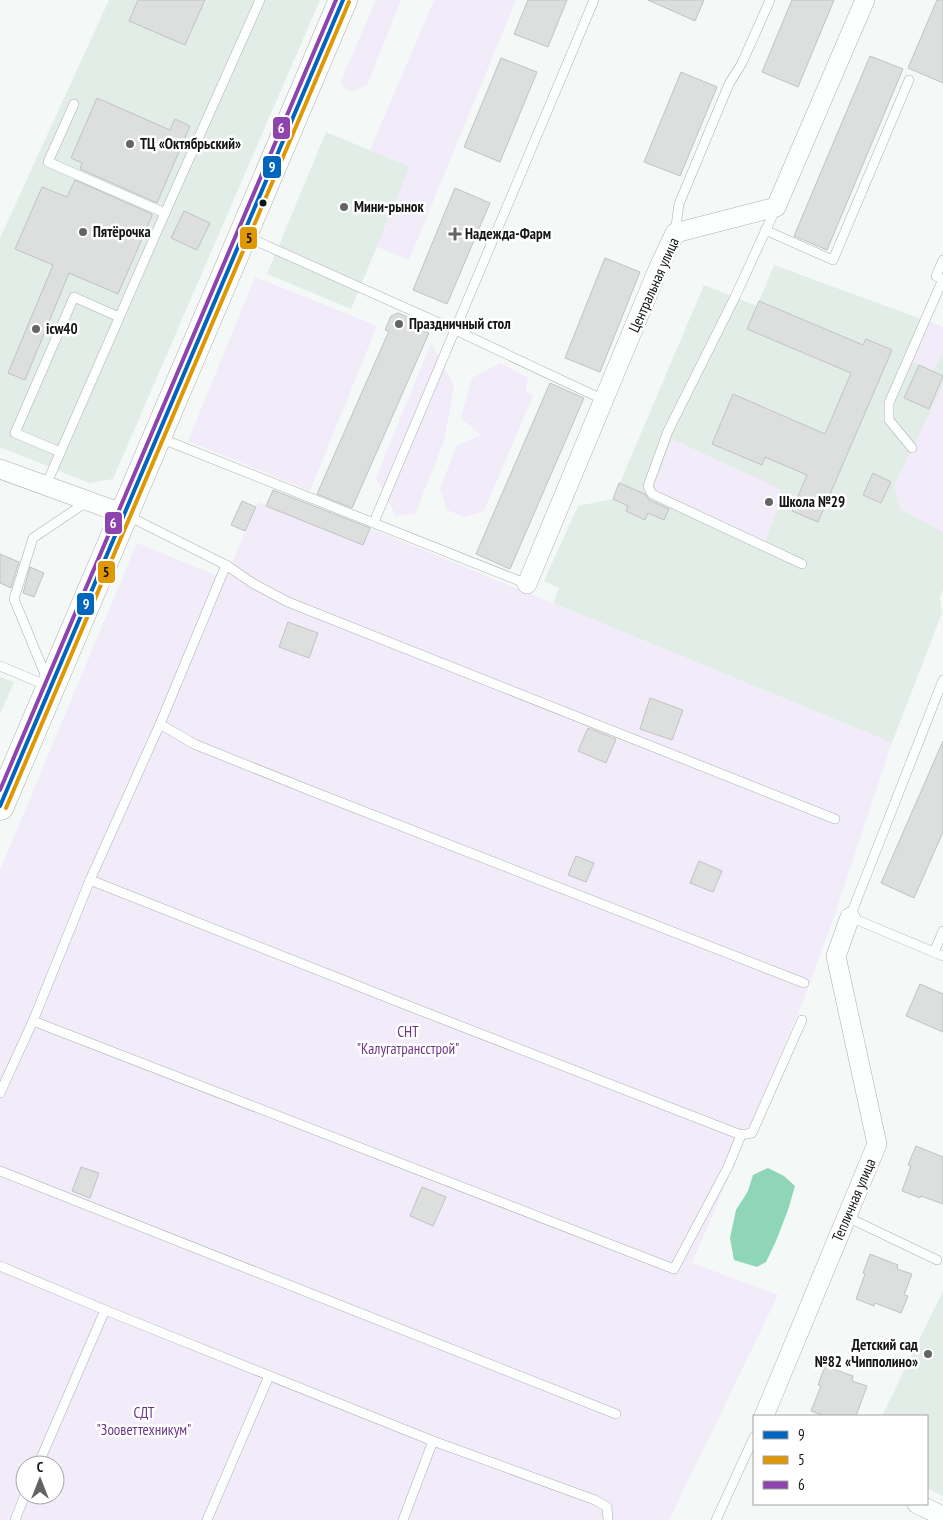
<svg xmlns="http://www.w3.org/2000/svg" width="943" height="1520" font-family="'PT Sans Narrow',sans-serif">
	<rect width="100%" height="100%" fill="#f4f8f6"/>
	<g fill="#e3ede8">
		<polygon points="109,0 320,0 113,479 89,483 0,447 0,238"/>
		<polygon points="326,132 410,167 351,309 267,274"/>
		<polygon points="774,265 943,327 943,590 940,597 942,613 892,743 553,603 559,588 544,581 578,506 613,499 704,285 757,306"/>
		<polygon points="0,677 14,682 0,714"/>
		<polygon points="943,1291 943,1496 927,1488 927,1416 882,1416"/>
	</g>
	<g fill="#f2ebfa" fill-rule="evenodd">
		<polygon points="376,0 401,0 367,85 351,92 340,83"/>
		<polygon points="434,0 516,0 409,260 377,247 410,167 370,150"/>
		<polygon points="255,277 377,326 310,491 188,441"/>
		<polygon points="930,322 943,327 943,355 932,371 912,362"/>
		<polygon points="431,343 454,386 444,441 415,514 396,516 376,478"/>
		<polygon points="501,363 528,378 526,391 533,396 484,511 465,517 447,510 440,488 457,446 481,435 461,418 472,378"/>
		<polygon points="943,385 943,532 900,509 894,486"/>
		<polygon points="672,439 780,489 776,511 765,543 656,492 655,484"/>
		<path d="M 258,502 L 363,545 L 370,528 L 892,743 L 835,914 L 804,999 L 692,1263 L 778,1295 L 669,1520 L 0,1520 L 0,870 L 137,543 L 225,579 ZM 25,1465 L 55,1465 L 55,1495 L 25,1495 Z"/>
	</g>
	<polygon fill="#8fd6b8" points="768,1168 784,1176 795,1186 788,1210 776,1241 766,1262 757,1267 734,1260 730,1238 736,1210 748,1191 753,1175"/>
	<g fill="#dcdfde" stroke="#c0c3c2">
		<polygon points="138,0 205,0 185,45 129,21"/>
		<polygon points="528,0 567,0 548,47 514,34"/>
		<polygon points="648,0 704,0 695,21"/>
		<polygon points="792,0 834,0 798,87 762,72"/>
		<polygon points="937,0 943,0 943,83 908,68"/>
		<polygon points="870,56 903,69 827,250 794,236"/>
		<polygon points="501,58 537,72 500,162 464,147"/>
		<polygon points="681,72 717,87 680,176 644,162"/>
		<polygon points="97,98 170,130 175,119 190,126 157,203 80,169 82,163 71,158"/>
		<polygon points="75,180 152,214 152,216 118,294 69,273 25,380 8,373 53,265 15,249 42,187 67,197"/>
		<polygon points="455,188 490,203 447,304 413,290"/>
		<polygon points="184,211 210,223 197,250 171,238"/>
		<polygon points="605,258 640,272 600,372 565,358"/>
		<polygon points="759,301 863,345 866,339 892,350 818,522 792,511 807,475 765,457 762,465 712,444 733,394 825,434 851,373 747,329"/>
		<polygon points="398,313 421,323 419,328 429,333 352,508 317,494 389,331 385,330 391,316"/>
		<polygon points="919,365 943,376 929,409 904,398"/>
		<polygon points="550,383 584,398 510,569 476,554"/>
		<polygon points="873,473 891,482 881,503 863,495"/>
		<polygon points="619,483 645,494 649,500 669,509 664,520 648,513 645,520 626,511 628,506 613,499"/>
		<polygon points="273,490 370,528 363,545 266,506"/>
		<polygon points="242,501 256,507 245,531 231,525"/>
		<polygon points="0,554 19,562 11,588 0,583"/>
		<polygon points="30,567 44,573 34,597 23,593"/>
		<polygon points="288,622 318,633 309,658 279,647"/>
		<polygon points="650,698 683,710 672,740 640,729"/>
		<polygon points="588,728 616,739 606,763 578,751"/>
		<polygon points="943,741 943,832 914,898 881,883"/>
		<polygon points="576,856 594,863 586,882 568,875"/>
		<polygon points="699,861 722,871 713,892 690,883"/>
		<polygon points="920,984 943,994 943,1032 906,1016"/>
		<polygon points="916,1146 943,1157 943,1204 921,1196 920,1198 902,1191 911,1166 908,1165"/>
		<polygon points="81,1167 99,1173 90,1198 72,1191"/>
		<polygon points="422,1187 446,1197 433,1226 410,1216"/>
		<polygon points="870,1254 898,1265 897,1269 912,1274 904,1295 908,1296 901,1313 875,1303 874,1306 856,1299 865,1274 863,1273"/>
		<polygon points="825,1366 853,1376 852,1381 867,1386 856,1416 825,1416 811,1411 821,1386 818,1385"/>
	</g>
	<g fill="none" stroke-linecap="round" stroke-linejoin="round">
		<g stroke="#adb0ae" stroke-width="10">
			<g id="lane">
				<polyline points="776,208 735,297 668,431 648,486 652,494 802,564"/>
				<polyline points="165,213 260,0"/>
				<polyline points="765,230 833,260 909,80"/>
				<polyline points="675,233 679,204 729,84 742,63 770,0"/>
				<polyline points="245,236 455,330 604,400"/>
				<polyline points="943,260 936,276 943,280"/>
				<polyline points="160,438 527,584"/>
				<polyline points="912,448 889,420 889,403 943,279"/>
				<polyline points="60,452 15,433 74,297 119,317"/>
				<polyline points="46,485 165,213 48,162 74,104"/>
				<polyline points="126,515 226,565 254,584 288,602 835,819"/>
				<polyline points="374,522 594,0"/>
				<polyline points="226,565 160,724 90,880 33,1021 674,1269 728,1167 741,1135"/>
				<polyline points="0,666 48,686"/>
				<polyline points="47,679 14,599 33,538 88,501"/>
				<polyline points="943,680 850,917 943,956"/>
				<polyline points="160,724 194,744 314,792 804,983"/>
				<polyline points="90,880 414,1008 741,1135 752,1133 802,1020"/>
				<polyline points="934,952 943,931"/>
				<polyline points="0,1093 33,1021"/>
				<polyline points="0,1171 616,1414"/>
				<polyline points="847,1217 937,1260"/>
				<polyline points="0,1266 105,1310 433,1441 403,1520"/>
				<polyline points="433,1441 595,1500 607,1507 608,1520"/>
				<polyline points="38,1465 105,1310"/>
				<polyline points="15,1520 25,1495"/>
				<polyline points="207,1520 269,1376"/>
				<polyline points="716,1520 754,1437"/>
			</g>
		</g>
		<g stroke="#adb0ae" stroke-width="20">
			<g id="street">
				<polyline points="0,469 124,514"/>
				<polyline points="527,584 659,267 675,233 776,207 865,0"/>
				<polyline points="764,1416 877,1144 836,956 850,917"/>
				<polyline points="917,1504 943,1516"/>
			</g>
		</g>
		<g stroke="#adb0ae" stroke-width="29">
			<polyline id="primary" points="0,806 343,0"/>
		</g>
		<use href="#lane" stroke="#fdfefe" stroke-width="9"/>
		<use href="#street" stroke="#fdfefe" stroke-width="19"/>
		<use href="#primary" stroke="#fdfefe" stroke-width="28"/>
		<g stroke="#fff" stroke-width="8">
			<polyline id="bus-1" points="0,806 343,0"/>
		</g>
		<g stroke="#fff" stroke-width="8">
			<polyline id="bus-2" points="6,808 349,2"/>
		</g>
		<g stroke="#fff" stroke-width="8">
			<polyline id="bus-3" points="0,790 336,0"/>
		</g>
		<use href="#bus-1" stroke="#0065bd" stroke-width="4"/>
		<use href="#bus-2" stroke="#e09802" stroke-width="4"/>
		<use href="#bus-3" stroke="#8e44ad" stroke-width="4"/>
	</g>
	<g fill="#626564" stroke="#fff" stroke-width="2">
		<circle cx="130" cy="144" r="5"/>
		<circle cx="344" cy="207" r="5"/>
		<circle cx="83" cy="232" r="5"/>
		<path d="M452.5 226.5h5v5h5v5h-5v5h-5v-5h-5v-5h5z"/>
		<circle cx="399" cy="324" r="5"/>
		<circle cx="36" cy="329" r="5"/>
		<circle cx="769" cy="502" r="5"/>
		<circle cx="928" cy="1354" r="5"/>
	</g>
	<circle fill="#141615" stroke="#fff" stroke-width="2" cx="263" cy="203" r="4.5"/>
	<g text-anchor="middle" stroke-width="5" stroke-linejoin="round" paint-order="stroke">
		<g font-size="15" font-weight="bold" fill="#141615" stroke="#fff" text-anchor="start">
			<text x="140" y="149">ТЦ «Октябрьский»</text>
			<text x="354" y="212">Мини-рынок</text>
			<text x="93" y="237">Пятёрочка</text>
			<text x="465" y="239">Надежда-Фарм</text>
			<text x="409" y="329">Праздничный стол</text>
			<text x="46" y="334">icw40</text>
			<text x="779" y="507">Школа №29</text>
			<text x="918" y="1350" text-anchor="end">Детский сад<tspan x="918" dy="17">№82 «Чипполино»</tspan></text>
		</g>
		<g font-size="15" fill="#141615" stroke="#fff">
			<text transform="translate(654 285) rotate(-66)" y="5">Центральная улица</text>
			<text transform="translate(854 1200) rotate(-67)" y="5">Тепличная улица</text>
		</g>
		<g font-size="15" fill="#6c358a" stroke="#fff">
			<text x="408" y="1037">СНТ<tspan x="408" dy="17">"Калугатрансстрой"</tspan></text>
			<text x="144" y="1418">СДТ<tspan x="144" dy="17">"Зооветтехникум"</tspan></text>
		</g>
	</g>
	<g stroke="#fff" stroke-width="2">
		<rect x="272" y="116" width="19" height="24" rx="5" fill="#8e44ad"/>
		<rect x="262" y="155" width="20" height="24" rx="5" fill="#0065bd"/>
		<rect x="239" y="226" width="19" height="24" rx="5" fill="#e09802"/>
		<rect x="104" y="511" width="19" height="24" rx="5" fill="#8e44ad"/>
		<rect x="97" y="560" width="19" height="24" rx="5" fill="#e09802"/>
		<rect x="76" y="592" width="19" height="24" rx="5" fill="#0065bd"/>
	</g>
	<g font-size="14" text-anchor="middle" font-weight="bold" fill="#fff">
		<text x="281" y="133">6</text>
		<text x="272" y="172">9</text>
		<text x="113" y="528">6</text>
		<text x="86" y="609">9</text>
	</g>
	<g font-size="14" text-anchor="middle" font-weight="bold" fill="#111">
		<text x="249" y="243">5</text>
		<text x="106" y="577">5</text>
	</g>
	<rect x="753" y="1415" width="175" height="90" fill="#ffffff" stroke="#a1a2a1"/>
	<rect x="763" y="1431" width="25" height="8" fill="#0065bd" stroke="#a1a2a1"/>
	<text x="798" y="1440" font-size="15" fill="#141615">9</text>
	<rect x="763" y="1456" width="25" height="8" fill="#e09802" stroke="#a1a2a1"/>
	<text x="798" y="1465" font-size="15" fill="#141615">5</text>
	<rect x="763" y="1481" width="25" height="8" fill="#8e44ad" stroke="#a1a2a1"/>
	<text x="798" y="1490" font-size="15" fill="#141615">6</text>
	<g transform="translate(40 1480)"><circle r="24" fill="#ffffff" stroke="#a1a2a1"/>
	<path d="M0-4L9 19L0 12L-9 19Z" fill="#626564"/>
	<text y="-8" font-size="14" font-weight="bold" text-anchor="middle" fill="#141615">С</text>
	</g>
</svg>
